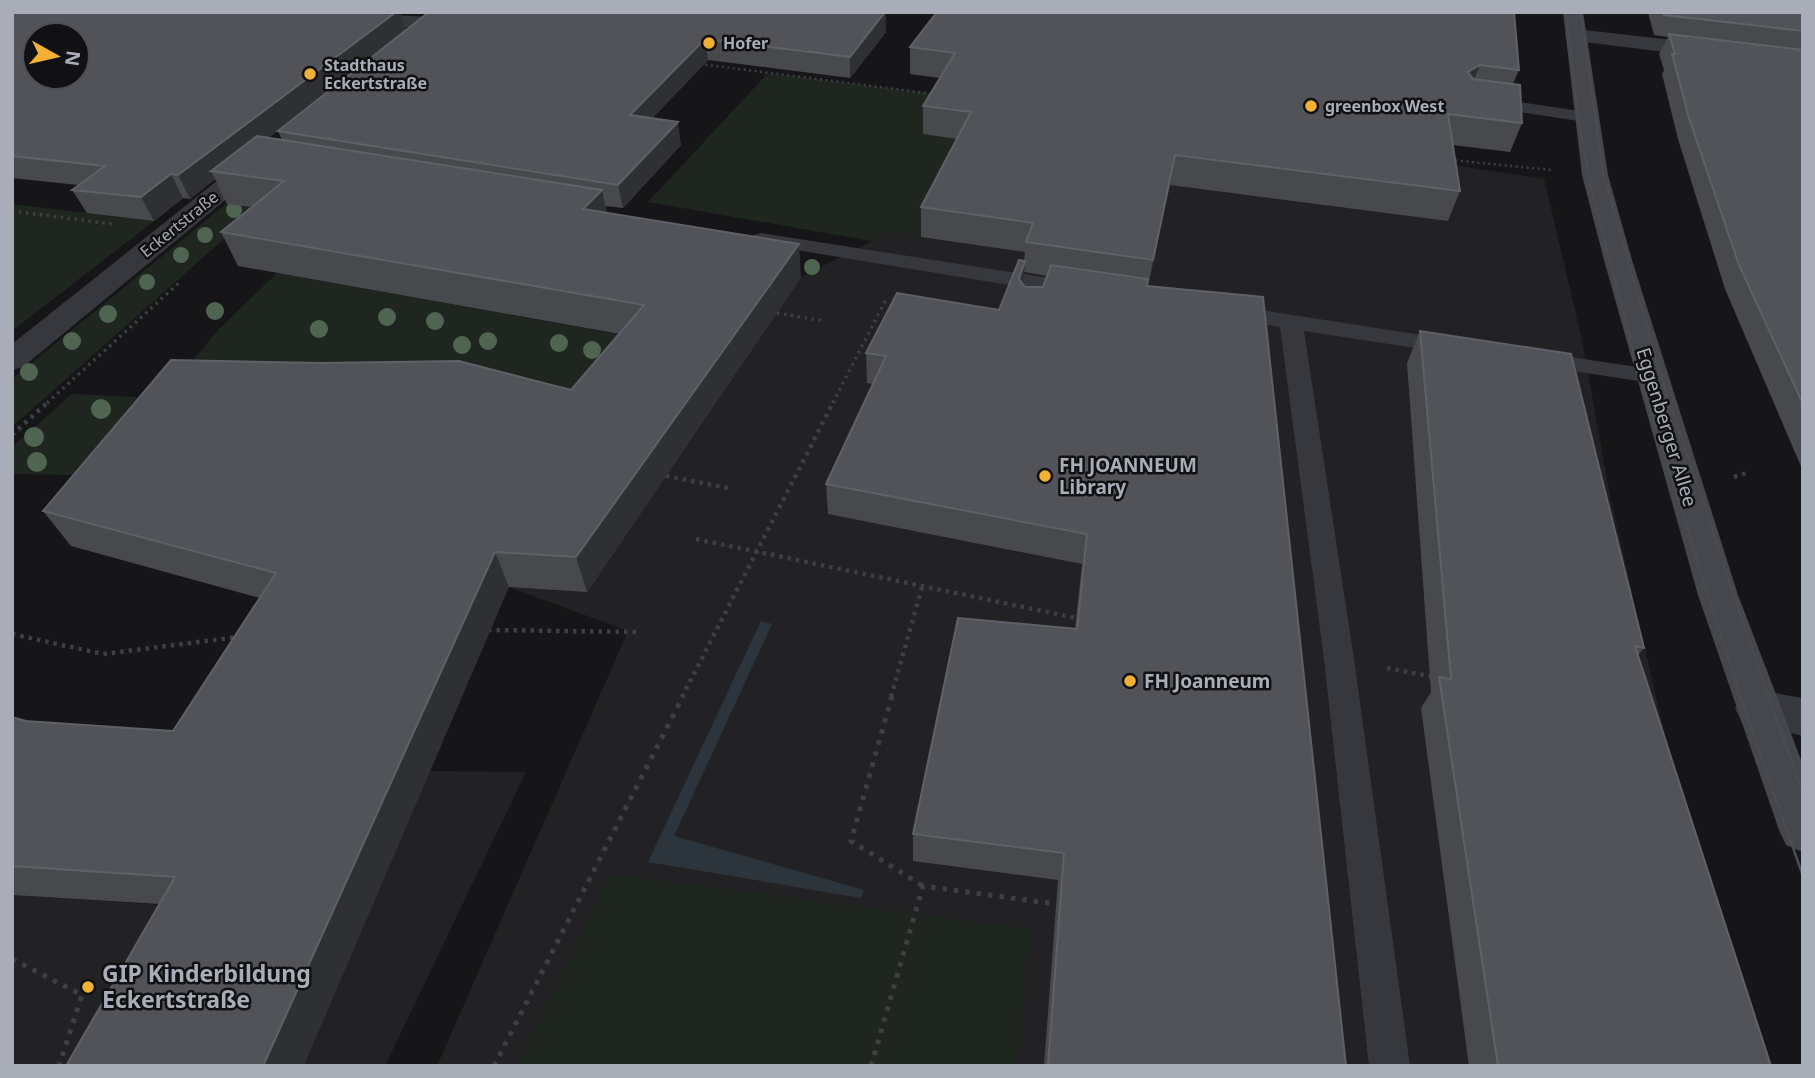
<svg xmlns="http://www.w3.org/2000/svg" width="1815" height="1078" font-family="'Noto Sans',sans-serif">
	<rect width="100%" height="100%" fill="#161618"/>
	<g fill="#222225">
		<polygon points="970,141 1441,163 1544,179 1581,335 1610,496 1664,731 1762,1066 437,1066 628,631 509,587 391,578 299,609 225,588 716,262 801,277 890,232"/>
		<polygon points="430,771 526,772 385,1066 304,1066"/>
		<polygon points="12,895 207,908 120,1066 12,1066"/>
	</g>
	<g fill="#1e261f">
		<polygon points="768,73 942,95 970,140 921,237 890,232 872,241 648,202"/>
		<polygon points="287,183 12,427 12,379 232,199"/>
		<polygon points="12,204 154,221 12,331"/>
		<polygon points="277,273 651,340 581,425 166,393 219,329"/>
		<polygon points="72,394 137,397 75,475 12,474 12,447"/>
		<polygon points="611,874 1031,929 1017,1066 517,1066"/>
	</g>
	<polygon fill="#2c353c" points="761,621 772,624 674,836 864,890 861,898 648,862"/>
	<g fill="none" stroke-linecap="round" stroke-linejoin="round">
		<g stroke="#3d3f44" stroke-width="2.5" stroke-dasharray="2 3.5" stroke-linecap="butt">
			<polyline points="700,64 934,94"/>
			<polyline points="1450,160 1552,170"/>
		</g>
		<g stroke="#3d3f44" stroke-width="3.5" stroke-dasharray="2.5 4.5" stroke-linecap="butt">
			<polyline points="12,211 112,224"/>
			<polyline points="777,313 824,321"/>
			<polyline points="47,403 180,282"/>
			<polyline points="833,403 887,297"/>
		</g>
		<g stroke="#3d3f44" stroke-width="4.5" stroke-dasharray="3.5 5" stroke-linecap="butt">
			<polyline points="12,435 49,401"/>
			<polyline points="666,476 728,488"/>
			<polyline points="1734,477 1750,472"/>
			<polyline points="696,539 1076,618"/>
			<polyline points="488,630 638,632"/>
			<polyline points="12,634 103,654 238,637"/>
			<polyline points="1387,668 1433,677"/>
			<polyline points="682,697 834,401"/>
			<polyline points="891,697 922,587"/>
		</g>
		<g stroke="#3d3f44" stroke-width="5" stroke-dasharray="4.5 7" stroke-linecap="butt">
			<polyline points="892,696 851,841 923,886"/>
			<polyline points="12,959 82,995 59,1066"/>
			<polyline points="494,1066 683,696"/>
			<polyline points="871,1066 923,886 1056,904"/>
		</g>
		<g fill="#37383d" fill-rule="evenodd">
			<polygon points="1485,97 1586,112 1595,117 1586,122 1479,106 1476,102"/>
			<polygon points="761,233 1081,283 1089,285 1092,290 1089,295 1081,297 754,243 751,239 754,235"/>
			<polygon points="1228,305 1454,340 1462,342 1466,347 1462,352 1454,354 1304,331 1354,659 1410,1066 1369,1066 1324,659 1280,327 1220,317 1217,312 1220,307"/>
			<polygon points="1536,352 1651,369 1659,371 1663,376 1659,381 1651,383 1528,364 1524,359 1528,354"/>
		</g>
		<g fill="#37383d" fill-rule="evenodd">
			<polygon points="351,13 433,17 440,19 443,23 440,27 433,29 344,23 341,19 344,15"/>
			<polygon points="1576,29 1803,55 1803,69 1568,40 1565,35 1568,30"/>
			<polygon points="261,150 270,153 274,158 270,163 23,367 12,370 12,344 252,153"/>
			<polygon points="1757,690 1803,698 1803,736 1741,721 1735,708 1741,695"/>
		</g>
		<polygon fill="#45474d" fill-rule="evenodd" points="1563,12 1583,12 1608,175 1632,260 1738,595 1803,765 1803,852 1786,845 1779,830 1698,595 1604,260 1582,175"/>
		<g stroke="#4a4c52" stroke-width="2">
			<polyline points="1566,12 1578,116 1591,187 1639,374 1740,697"/>
			<polyline points="1581,12 1603,173 1661,377 1768,697"/>
		</g>
		<g stroke="#4a4c52" stroke-width="2.5">
			<polyline points="1740,696 1803,876"/>
			<polyline points="1768,696 1803,793"/>
		</g>
	</g>
	<g fill="#506452">
		<circle cx="234" cy="210" r="8"/>
		<circle cx="205" cy="235" r="8"/>
		<circle cx="181" cy="255" r="8"/>
		<circle cx="812" cy="267" r="8"/>
		<circle cx="147" cy="282" r="8"/>
		<circle cx="215" cy="311" r="9"/>
		<circle cx="108" cy="314" r="9"/>
		<circle cx="387" cy="317" r="9"/>
		<circle cx="435" cy="321" r="9"/>
		<circle cx="319" cy="329" r="9"/>
		<circle cx="72" cy="341" r="9"/>
		<circle cx="488" cy="341" r="9"/>
		<circle cx="559" cy="343" r="9"/>
		<circle cx="462" cy="345" r="9"/>
		<circle cx="592" cy="350" r="9"/>
		<circle cx="29" cy="372" r="9"/>
		<circle cx="101" cy="409" r="10"/>
		<circle cx="34" cy="437" r="10"/>
		<circle cx="37" cy="462" r="10"/>
	</g>
	<g fill="#47494d" fill-rule="evenodd">
		<polygon points="12,12 400,12 406,30 268,138 282,140 278,131 429,12 886,12 886,32 850,78 708,60 652,118 681,145 623,208 605,206 607,213 801,277 587,592 509,587 159,904 12,895 12,717 26,721 173,731 260,598 71,546 43,511 571,390 620,334 238,266 221,232 252,207 227,204 215,179 190,199 183,198 154,221 87,213 72,190 78,185 12,178"/>
		<path d="M 1514,12 L 1519,70 L 1513,84 L 1522,123 L 1510,152 L 1453,145 L 1460,191 L 1448,221 L 1170,185 L 1148,286 L 1346,1066 L 1044,1066 L 1058,880 L 913,861 L 913,834 L 1075,629 L 1082,564 L 828,514 L 826,484 L 873,384 L 867,383 L 866,353 L 999,310 L 1024,261 L 1025,252 L 921,237 L 921,207 L 957,139 L 923,134 L 923,106 L 940,78 L 910,74 L 910,47 ZM 1024,272 L 1047,276 L 1043,287 L 1025,287 L 1023,285 Z"/>
		<polygon points="1648,12 1803,12 1803,471 1725,289 1678,139 1662,74 1664,70 1659,54 1668,37 1654,35"/>
		<polygon points="1420,331 1644,648 1638,655 1771,1066 1469,1066 1421,708 1431,692 1407,363"/>
	</g>
	<g fill="#2f3033">
		<polygon points="396,12 400,12 406,30 223,173 211,171 215,179 190,199 178,175"/>
		<polygon points="885,12 886,12 886,32 850,78 850,57"/>
		<polygon points="705,39 708,60 634,138 630,115"/>
		<polygon points="1480,65 1469,92 1468,72"/>
		<polygon points="678,122 681,145 623,208 618,185"/>
		<polygon points="1175,155 1170,185 1147,291 1153,260"/>
		<polygon points="171,174 183,198 154,221 141,197"/>
		<polygon points="602,190 609,223 583,209"/>
		<polygon points="799,244 801,277 587,592 576,557"/>
		<polygon points="1025,261 1023,290 1019,279"/>
		<polygon points="495,552 509,587 304,1066 263,1066"/>
	</g>
	<g fill="#525359" stroke="#5f6168" stroke-width="2" fill-rule="evenodd">
		<path d="M 12,12 L 396,12 L 178,175 L 171,174 L 141,197 L 72,190 L 105,166 L 12,156 ZM 35,35 L 77,35 L 77,77 L 35,77 Z"/>
		<polygon points="429,12 885,12 850,57 705,39 630,115 678,122 618,185 278,131"/>
		<polygon points="937,12 1514,12 1519,70 1480,65 1468,72 1473,79 1520,85 1522,123 1448,114 1460,191 1175,155 1153,260 1026,242 1033,223 921,207 971,112 923,106 955,53 910,47"/>
		<polygon points="1663,12 1803,12 1803,31 1664,15"/>
		<polygon points="1669,34 1803,50 1803,404 1739,265 1689,118 1672,54 1675,54"/>
		<polygon points="257,136 602,190 583,209 799,244 576,557 495,552 263,1066 66,1066 175,877 12,866 12,717 26,721 173,731 276,573 43,511 171,360 321,363 459,361 571,390 644,305 221,232 284,181 211,171"/>
		<polygon points="1019,260 1025,261 1019,279 1025,287 1043,287 1051,265 1148,279 1147,286 1263,297 1346,1066 1048,1066 1064,853 913,834 958,618 1077,629 1087,534 826,484 886,356 866,353 897,293 999,310"/>
		<polygon points="1420,331 1571,354 1644,648 1635,646 1771,1066 1498,1066 1439,677 1451,679"/>
	</g>
	<g fill="#f2b134" stroke="#111113" stroke-width="2.5">
		<circle cx="709" cy="43" r="7"/>
		<circle cx="310" cy="74" r="7"/>
		<circle cx="1311" cy="106" r="7"/>
		<circle cx="1045" cy="476" r="7"/>
		<circle cx="1130" cy="681" r="7"/>
		<circle cx="88" cy="987" r="7"/>
	</g>
	<g text-anchor="middle" stroke-width="5" stroke-linejoin="round" paint-order="stroke">
		<g font-size="16" font-weight="bold" fill="#a8adb8" stroke="#111113" text-anchor="start">
			<text x="723" y="49">Hofer</text>
			<text x="324" y="71">Stadthaus<tspan x="324" dy="18">Eckertstraße</tspan></text>
			<text x="1325" y="112">greenbox West</text>
		</g>
		<g font-size="16" fill="#a8adb8" stroke="#111113">
			<text transform="translate(179 224) rotate(-39)" y="6">Eckertstraße</text>
		</g>
		<g font-size="19" fill="#a8adb8" stroke="#111113">
			<text transform="translate(1667 427) rotate(73)" y="7">Eggenberger Allee</text>
		</g>
		<g font-size="19" font-weight="bold" fill="#a8adb8" stroke="#111113" text-anchor="start">
			<text x="1059" y="472">FH JOANNEUM<tspan x="1059" dy="22">Library</tspan></text>
			<text x="1144" y="688">FH Joanneum</text>
		</g>
		<g font-size="23" font-weight="bold" fill="#a8adb8" stroke="#111113" text-anchor="start">
			<text x="102" y="982">GIP Kinderbildung<tspan x="102" dy="26">Eckertstraße</tspan></text>
		</g>
	</g>
	<rect width="1815" height="1078" fill="none" stroke="#a8adb8" stroke-width="28"/>
	<g transform="translate(56 56) rotate(98)"><circle r="33" fill="#111113" stroke="#4d4f55" stroke-width="2"/>
	<path d="M0-5L12 26L0 18L-12 26Z" fill="#f2b134"/>
	<text y="-10" font-size="19" font-weight="bold" text-anchor="middle" fill="#a8adb8">N</text>
	</g>
</svg>
